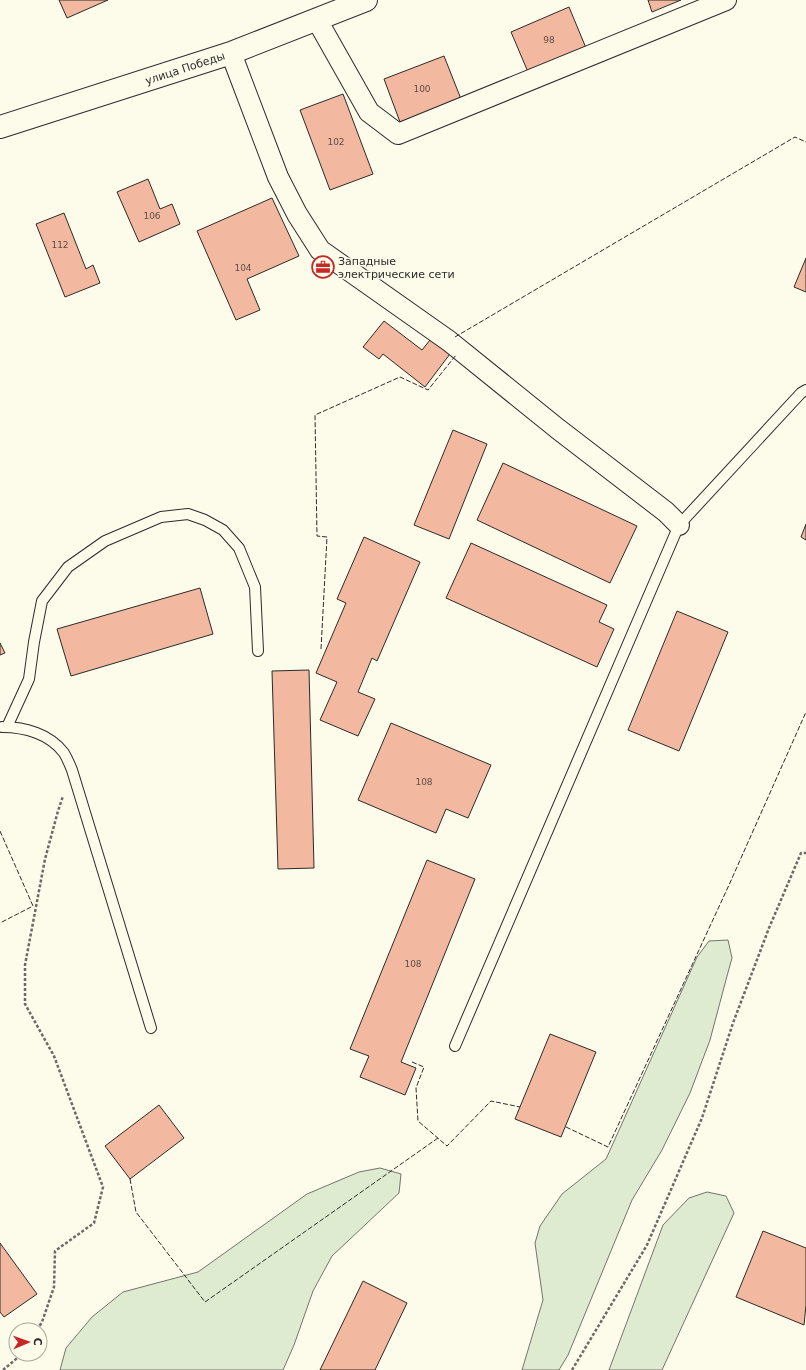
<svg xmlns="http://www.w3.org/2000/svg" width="806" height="1370" font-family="'DejaVu Sans',sans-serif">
	<rect width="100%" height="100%" fill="#fdfbea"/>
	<g fill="#deebd1" stroke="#74746e">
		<polygon points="728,940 732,958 727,976 710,1040 690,1093 662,1150 632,1200 568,1355 559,1370 522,1370 543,1300 535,1243 540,1226 562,1194 606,1159 697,957 709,941"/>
		<polygon points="380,1168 401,1174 399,1193 332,1256 313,1291 294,1345 283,1370 60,1370 66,1348 92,1317 123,1292 198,1272 307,1194 359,1172"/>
		<polygon points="707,1192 726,1196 734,1213 662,1370 609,1370 663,1225 689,1198"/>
	</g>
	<g fill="#f2b8a0" stroke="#2b2b2b">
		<polygon points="59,0 108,0 67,18"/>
		<polygon points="648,0 681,0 652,12"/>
		<polygon points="569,7 586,48 528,72 511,32"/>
		<polygon points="444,56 461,99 400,122 384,79"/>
		<polygon points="343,94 373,174 330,190 300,110"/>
		<polygon points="148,179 160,209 172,204 180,224 139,242 117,192"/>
		<polygon points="272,198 299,256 247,279 260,310 236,320 197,231"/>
		<polygon points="64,213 86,269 93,265 100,283 65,297 36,224"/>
		<polygon points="806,258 806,292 794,287"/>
		<polygon points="384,321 422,350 434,335 453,350 425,387 383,354 379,359 363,347"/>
		<polygon points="453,430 487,444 449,539 414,525"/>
		<polygon points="503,463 637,526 610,583 477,520"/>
		<polygon points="806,524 806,540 801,537"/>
		<polygon points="364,537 420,562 377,661 372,658 358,692 375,699 358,736 320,720 337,682 316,673 346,603 337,599"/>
		<polygon points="471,543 607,605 599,622 614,629 597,667 446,598"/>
		<polygon points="200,588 213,634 71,676 57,629"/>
		<polygon points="677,611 728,632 679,751 628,730"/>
		<polygon points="0,643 5,653 0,655"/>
		<polygon points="309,670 314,868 278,869 272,671"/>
		<polygon points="391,723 491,765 468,818 446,809 436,833 358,800"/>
		<polygon points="427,860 475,879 401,1062 416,1068 405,1095 360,1077 369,1056 350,1049"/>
		<polygon points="550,1034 596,1052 561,1137 515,1119"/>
		<polygon points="159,1105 184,1138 130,1179 105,1146"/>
		<polygon points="763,1231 806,1248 806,1305 804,1325 736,1297"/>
		<polygon points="0,1243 37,1294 4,1317 0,1312"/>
		<polygon points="363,1281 407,1303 375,1370 320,1370"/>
	</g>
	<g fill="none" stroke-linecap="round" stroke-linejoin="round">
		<g stroke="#2b2b2b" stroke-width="12">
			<g id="lane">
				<path d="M 2,727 C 25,727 50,734 64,753 C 67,758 70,765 72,770 L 151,1028"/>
				<polyline points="7,727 29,679 34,642 42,601 68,567 105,541 161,517 188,514 205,520 223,530 239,548 255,587 258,651"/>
				<polyline points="455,1046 679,525 801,393 806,390"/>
			</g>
		</g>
		<g stroke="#2b2b2b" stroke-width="22">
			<g id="street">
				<polyline points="317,20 369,112 398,134 726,0"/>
				<polyline points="231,53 278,177 297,214 320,250 449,341 558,429 666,512 679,525"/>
			</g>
		</g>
		<g stroke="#2b2b2b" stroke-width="24">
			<polyline id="highway" points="0,127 231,53 366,0"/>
		</g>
		<g stroke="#6a6964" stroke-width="2.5" stroke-dasharray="3 2" stroke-linecap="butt">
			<polyline points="37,1330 42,1322 54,1287 55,1251 94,1223 103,1187 54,1056 25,1004 25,965 45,859 58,811 63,796"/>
			<polyline points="3,1370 22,1354"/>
			<polyline points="572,1370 647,1245 702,1118 733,1023 769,928 801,853 806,853"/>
		</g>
		<use href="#lane" stroke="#fdfbea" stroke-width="10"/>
		<use href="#street" stroke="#fdfbea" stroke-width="20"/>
		<use href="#highway" stroke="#fdfbea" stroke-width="22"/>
		<g stroke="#2b2b2b" stroke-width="1" stroke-dasharray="5 2" stroke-linecap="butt">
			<polyline points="455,337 795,137 806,142"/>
			<polyline points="321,649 327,537 317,536 315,415 400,377 428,390 456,355"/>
			<polyline points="0,831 33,906 0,923"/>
			<polyline points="412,1062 424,1067 416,1088 418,1121 447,1146 491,1101 520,1107"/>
			<polyline points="566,1127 608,1147 729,885 806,712"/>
			<polyline points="130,1179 136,1212 205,1302 438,1138"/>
		</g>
	</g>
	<defs>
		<g id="office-ring" transform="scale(1.15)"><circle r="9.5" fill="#fdfbea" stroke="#c62828" stroke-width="1.5"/><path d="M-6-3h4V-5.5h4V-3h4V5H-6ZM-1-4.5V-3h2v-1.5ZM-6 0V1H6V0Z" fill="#c62828"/></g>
	</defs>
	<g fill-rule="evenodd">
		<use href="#office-ring" x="323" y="267"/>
	</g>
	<g text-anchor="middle" stroke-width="3" stroke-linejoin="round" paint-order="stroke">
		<g font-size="9" fill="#5d4e48">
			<text x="549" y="43">98</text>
			<text x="422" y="92">100</text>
			<text x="336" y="145">102</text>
			<text x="152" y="219">106</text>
			<text x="60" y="248">112</text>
			<text x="243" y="271">104</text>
			<text x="424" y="785">108</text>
			<text x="413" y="967">108</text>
		</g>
		<g font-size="11" fill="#2b2b2b" stroke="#fdfbea">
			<text transform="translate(185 68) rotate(-18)" y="4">улица Победы</text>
		</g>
		<g font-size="11" fill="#2b2b2b" stroke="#fdfbea" text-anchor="start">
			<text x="338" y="265">Западные<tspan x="338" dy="13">электрические сети</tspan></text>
		</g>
	</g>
	<g transform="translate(28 1342) rotate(88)"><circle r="19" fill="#fdfbea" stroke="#a9a89e"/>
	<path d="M0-3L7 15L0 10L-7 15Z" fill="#c62828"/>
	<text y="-6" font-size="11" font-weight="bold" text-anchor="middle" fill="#2b2b2b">С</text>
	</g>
</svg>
